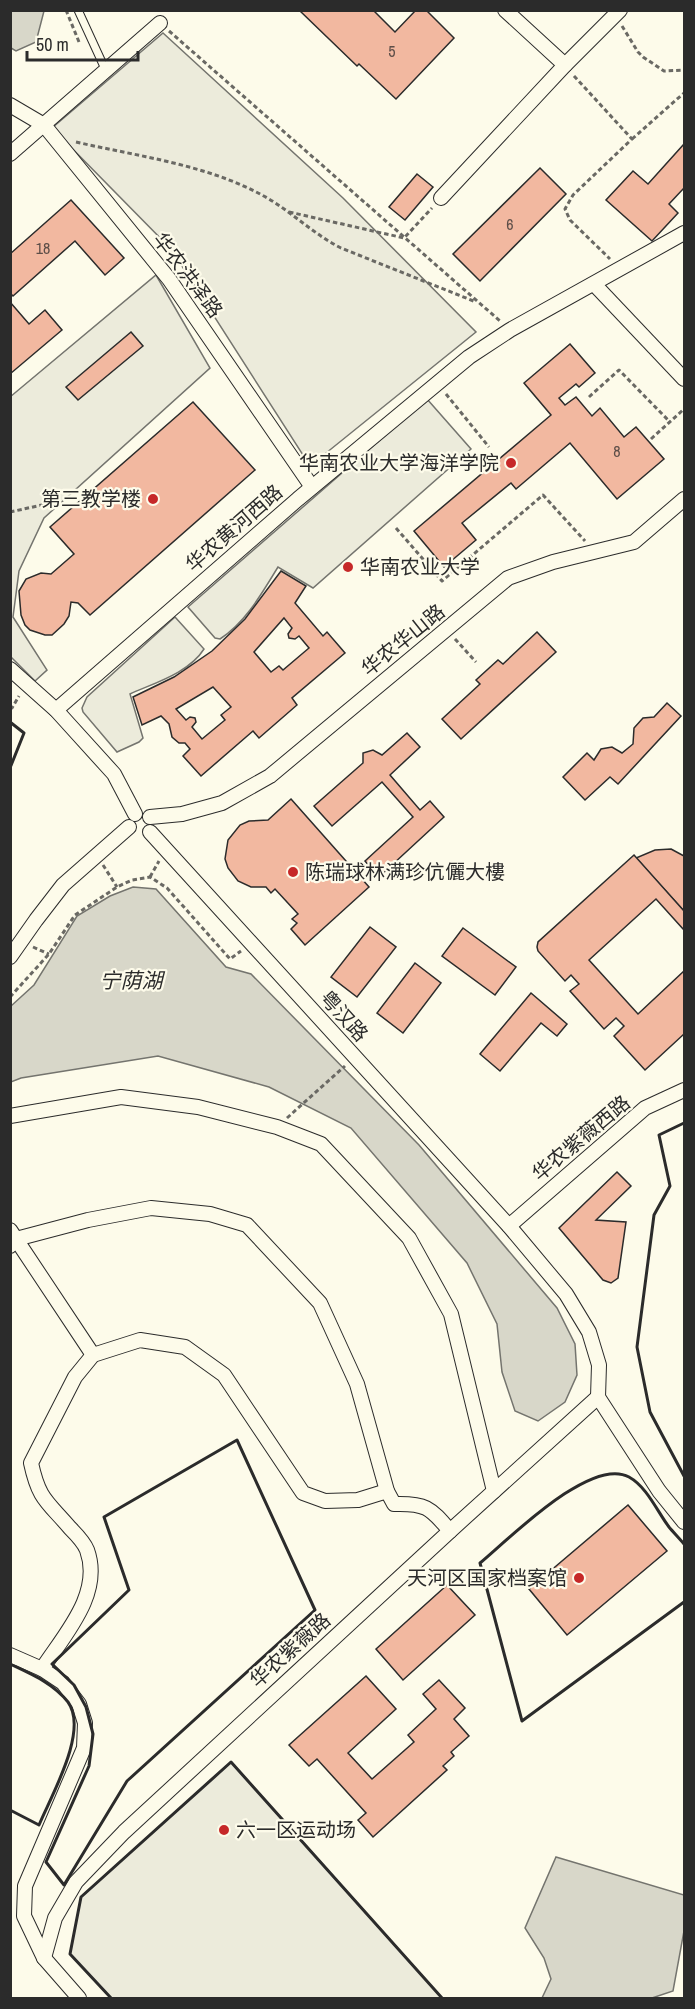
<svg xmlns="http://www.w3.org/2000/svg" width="695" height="2009" font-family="'Archivo Narrow','Noto Sans SC',sans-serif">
	<rect width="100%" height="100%" fill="#fdfbea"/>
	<g fill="#ecebdb" stroke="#74746e" stroke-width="1.5">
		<polygon points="163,33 343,198 476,332 310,466 171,249 52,128"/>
		<polygon points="156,275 210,368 44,518 19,571 13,617 47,670 35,681 11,657 10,397"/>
		<path d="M 427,399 L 471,449 L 313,588 L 278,567 C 262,593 246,622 220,639 L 215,638 L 188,607 Z"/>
		<path d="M 175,617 L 204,649 C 189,673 154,683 130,694 L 143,738 L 139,742 L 117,752 L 83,712 L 82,708 L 87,697 Z"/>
		<polygon points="231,1762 442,1998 111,1998 70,1954 81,1897"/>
	</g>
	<g fill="#d8d7c9" stroke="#74746e" stroke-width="1.5">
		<polygon points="10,11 44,11 36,42 16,51 11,48"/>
		<polygon points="133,887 156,889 226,967 251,974 419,1145 557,1308 575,1344 577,1375 565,1402 538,1421 515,1411 502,1372 497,1324 467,1263 351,1128 269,1087 158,1056 21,1078 11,1082 11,1006 34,985 77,916 110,896"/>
		<polygon points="556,1857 684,1895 684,1931 673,1991 652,1998 542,1998 551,1979 544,1958 525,1928"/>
	</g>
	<g fill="#f2b8a0" stroke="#2b2b2b" stroke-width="1.5" fill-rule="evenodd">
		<polygon points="299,10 373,10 395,32 416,10 426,10 454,38 396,99 359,64 357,66"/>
		<polygon points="684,144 684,188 669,204 678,213 652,241 606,200 633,171 648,184"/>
		<polygon points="540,168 566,194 480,281 453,254"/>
		<polygon points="417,174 433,187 405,220 389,207"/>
		<polygon points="71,200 124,258 105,275 75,241 13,296 10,293 10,254"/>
		<polygon points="10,302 29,324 45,310 62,330 10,374"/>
		<polygon points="131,332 143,346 78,400 66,387"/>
		<polygon points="570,344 595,373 579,387 576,384 559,398 565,405 576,397 592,416 600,408 624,437 636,427 664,459 617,499 570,443 516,489 511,483 462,523 476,540 444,567 414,531 551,415 524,383"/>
		<polygon points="193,402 255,470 90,615 78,603 71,602 69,616 64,624 52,635 45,635 30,630 25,625 21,615 19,591 26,579 41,573 51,574 74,554 50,527"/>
		<path d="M 281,571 L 306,586 L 295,603 L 323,636 L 327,632 L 345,653 L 292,698 L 297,705 L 259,738 L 253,731 L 201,776 L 183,756 L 190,749 L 185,743 L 179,743 L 172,737 L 169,724 L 161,716 L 142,725 L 133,697 L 174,677 L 212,651 L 245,619 ZM 284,618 L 292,628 L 288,634 L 289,638 L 295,639 L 299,636 L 309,648 L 283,670 L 279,666 L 271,672 L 254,652 ZM 213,687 L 231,707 L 221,715 L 225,720 L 202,739 L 192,727 L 196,722 L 195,718 L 190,717 L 186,720 L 176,709 Z"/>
		<polygon points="537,632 556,652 461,739 442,719 480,684 476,680 498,660 503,664"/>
		<polygon points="667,703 681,716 618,784 610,777 585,800 563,777 587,753 594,760 601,749 612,747 622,753 633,744 634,728 643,718 654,717"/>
		<polygon points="407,733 420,747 390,775 420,810 430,801 444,817 379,877 365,861 413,817 382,782 332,826 314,806 363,763 363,753 373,750 382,755"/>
		<polygon points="291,799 369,887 305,945 291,929 297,923 292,919 298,914 275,889 271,893 266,887 251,887 238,881 228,868 225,859 228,840 240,825 249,821 268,820"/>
		<polygon points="671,849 684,856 684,911 636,858 655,850"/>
		<polygon points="634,855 684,911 684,930 656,899 589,960 638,1014 684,971 684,1034 645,1070 614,1036 624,1026 616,1018 604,1029 570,991 579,984 571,975 565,981 538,951 537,947 538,942"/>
		<polygon points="370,927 396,947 357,997 331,977"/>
		<polygon points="463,928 516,967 495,995 442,956"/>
		<polygon points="415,963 441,983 403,1033 377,1013"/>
		<polygon points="531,993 567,1024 557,1036 541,1023 500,1071 480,1054"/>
		<polygon points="617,1172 631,1186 596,1220 626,1222 618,1278 611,1283 603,1280 559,1228"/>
		<polygon points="628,1505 667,1551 567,1635 529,1589"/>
		<polygon points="447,1585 475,1615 403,1680 376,1649"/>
		<polygon points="366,1676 396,1709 348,1753 372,1779 414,1742 408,1735 436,1709 423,1694 439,1680 465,1708 454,1719 469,1736 451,1752 454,1756 443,1766 447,1770 373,1837 358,1820 366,1813 317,1759 309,1766 289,1745"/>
	</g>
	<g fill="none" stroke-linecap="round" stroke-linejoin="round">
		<g stroke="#2b2b2b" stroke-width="9">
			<polyline id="lane" points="78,10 106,71"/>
		</g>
		<g stroke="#2b2b2b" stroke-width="16">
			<g id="street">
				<polyline points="505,10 565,65"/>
				<polyline points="10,105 44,125 169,279 312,487"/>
				<polyline points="10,154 160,23"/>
				<polyline points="441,198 565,65 620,10"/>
				<polyline points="594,284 684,379"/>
				<polyline points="10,669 56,710 114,774 135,814"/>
				<polyline points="56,710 298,499 469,357 510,330 684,233"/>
				<polyline points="150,817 182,814 222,803 270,776 508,578 553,562 634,542 684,499"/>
				<polyline points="150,832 509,1226 566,1294 589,1332 599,1365 598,1397 659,1491 684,1522"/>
				<polyline points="10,957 36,920 63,885 129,827"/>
				<polyline points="10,1116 121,1097 198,1107 277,1127 321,1144 409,1238 451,1314 494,1491"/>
				<polyline points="509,1226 645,1108 684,1090"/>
				<polyline points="10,1230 93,1355"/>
				<path d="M 10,1246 L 16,1239 L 88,1220 L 151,1208 L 210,1214 L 247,1225 L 320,1303 L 357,1384 L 387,1491 L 394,1504 C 425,1503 430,1507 450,1531"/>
				<polyline points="10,1655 42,1669 63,1683 79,1704 85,1723 84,1748 25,1886 24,1916 44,1958 79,1998"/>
				<path d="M 42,1669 C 64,1635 103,1594 87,1550 C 84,1542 76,1534 70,1528 C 47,1501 39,1500 31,1463 L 75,1377 L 93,1355 L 140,1340 L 185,1347 L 224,1375 L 303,1493 L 325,1501 L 358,1500 L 387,1491"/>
				<polyline points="44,1958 55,1918 76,1882 124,1832 450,1531 598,1397"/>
			</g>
		</g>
		<g stroke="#6a6964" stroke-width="3" stroke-dasharray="4.5 3" stroke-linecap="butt">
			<polyline points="66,10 79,42"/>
			<polyline points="622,26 638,52 643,57 664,71 684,70"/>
			<polyline points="169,31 500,321"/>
			<polyline points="574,76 632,139 573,195 565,209 570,220 610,259"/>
			<polyline points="632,139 684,93"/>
			<path d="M 76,142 C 141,157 211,165 269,199 C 294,214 315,235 341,248 L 476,302"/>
			<polyline points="289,212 404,238 432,208"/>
			<polyline points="446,394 489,447"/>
			<polyline points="589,397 619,370 670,422"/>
			<polyline points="651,439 684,409"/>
			<polyline points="10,512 51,503"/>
			<polyline points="396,528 442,581 543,495 585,541"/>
			<polyline points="455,639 476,662"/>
			<polyline points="10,707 12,708 19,696"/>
			<polyline points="103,865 117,887"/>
			<polyline points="150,877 159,861"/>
			<polyline points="33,947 49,954"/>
			<polyline points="10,997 49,954 75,915 117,887 132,880 150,877 167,888 230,959 241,951"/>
			<polyline points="287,1118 345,1066"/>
		</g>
		<use href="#lane" stroke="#fdfbea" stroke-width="7"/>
		<use href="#street" stroke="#fdfbea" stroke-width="14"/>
		<g stroke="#2b2b2b" stroke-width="3">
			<polyline points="10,722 24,733 10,768"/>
			<polyline points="684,1123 659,1135 670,1186 654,1215 637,1347 650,1412 684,1476"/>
			<polygon points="237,1440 315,1610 127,1781 64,1885 46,1862 89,1766 93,1734 86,1707 74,1685 52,1664 129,1590 104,1517"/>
			<path d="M 684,1544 C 679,1538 674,1533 669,1527 C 657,1511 647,1487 629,1477 C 591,1456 509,1539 480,1563 L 522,1721 L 684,1602"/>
			<path d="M 10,1664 C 31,1674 53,1683 68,1702 C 89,1731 51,1796 39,1825 L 10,1810"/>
			<polyline points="111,1998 70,1954 81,1897 231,1762 442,1998"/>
		</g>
	</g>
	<g fill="#c62828" stroke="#fdfbea" stroke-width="2">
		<circle cx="511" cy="463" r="6"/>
		<circle cx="153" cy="499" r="6"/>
		<circle cx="348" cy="567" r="6"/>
		<circle cx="293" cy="872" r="6"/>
		<circle cx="579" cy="1578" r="6"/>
		<circle cx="224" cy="1830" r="6"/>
	</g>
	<g text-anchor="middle" stroke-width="4.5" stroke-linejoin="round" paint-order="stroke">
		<g font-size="16" fill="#5d4e48">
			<text x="392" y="57">5</text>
			<text x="510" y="230">6</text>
			<text x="43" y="254">18</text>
			<text x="617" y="457">8</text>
		</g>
		<g font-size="20" fill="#2b2b2b" stroke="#fdfbea">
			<text transform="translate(188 275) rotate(53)" y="7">华农洪泽路</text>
			<text transform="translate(234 528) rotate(-41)" y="7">华农黄河西路</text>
			<text transform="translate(403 640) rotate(-39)" y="7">华农华山路</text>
			<text transform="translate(344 1016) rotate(48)" y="7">粤汉路</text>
			<text transform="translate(581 1138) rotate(-40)" y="7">华农紫薇西路</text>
			<text transform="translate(290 1650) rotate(-42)" y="7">华农紫薇路</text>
		</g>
		<g font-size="20" fill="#2b2b2b" stroke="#fdfbea" text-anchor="end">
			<text x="499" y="470">华南农业大学海洋学院</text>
			<text x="141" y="506">第三教学楼</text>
			<text x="360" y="574" text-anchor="start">华南农业大学</text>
			<text x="305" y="879" text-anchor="start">陈瑞球林满珍伉儷大樓</text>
			<text x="567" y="1585">天河区国家档案馆</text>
			<text x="236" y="1837" text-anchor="start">六一区运动场</text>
		</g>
		<g font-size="21" font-style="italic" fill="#2b2b2b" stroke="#fdfbea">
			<text x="131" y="988">宁荫湖</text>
		</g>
	</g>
	<rect width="695" height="2009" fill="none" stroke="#2b2b2b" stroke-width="24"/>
	<path d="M27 51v9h111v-9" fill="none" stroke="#2b2b2b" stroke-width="3"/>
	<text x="36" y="51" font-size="18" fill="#2b2b2b" stroke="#fdfbea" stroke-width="4.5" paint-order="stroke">50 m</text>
</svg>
